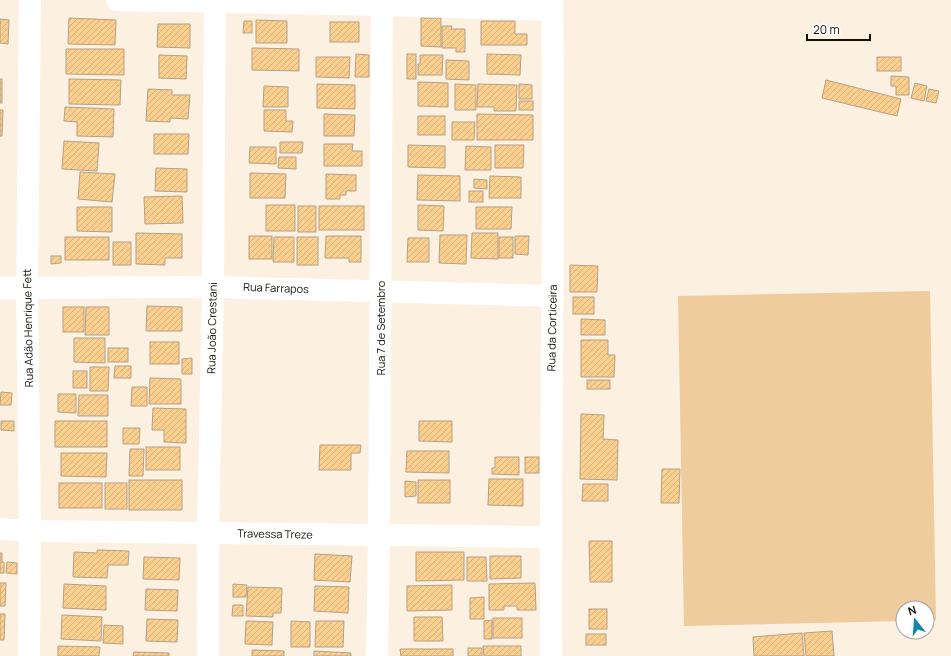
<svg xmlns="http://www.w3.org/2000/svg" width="951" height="656" font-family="Manrope,sans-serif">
	<defs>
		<pattern id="building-hatch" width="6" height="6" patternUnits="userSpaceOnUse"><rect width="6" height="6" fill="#fdcf8e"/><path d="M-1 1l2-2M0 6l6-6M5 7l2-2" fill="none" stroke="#d8b179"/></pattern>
	</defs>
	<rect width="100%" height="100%" fill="#fcf0e0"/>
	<polygon fill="#eecc9d" points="930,291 936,620 927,621 927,608 903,608 903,621 684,626 678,296"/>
	<g fill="url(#building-hatch)" stroke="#b3a187">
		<polygon points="69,18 116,20 115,45 68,44"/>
		<polygon points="421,18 441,18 441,47 421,46"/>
		<polygon points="0,19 9,20 8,44 0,43"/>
		<polygon points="256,20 287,21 287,43 256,43"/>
		<polygon points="244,21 252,21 252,33 243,33"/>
		<polygon points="481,21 515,21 515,34 527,34 527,45 481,45"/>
		<rect x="330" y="22" width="29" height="20"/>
		<polygon points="158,24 190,24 190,48 157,47"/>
		<polygon points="442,26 452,26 451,29 465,29 465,52 456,52 456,48 442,48"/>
		<polygon points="252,48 299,49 299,71 252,70"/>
		<polygon points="66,49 124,49 124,75 66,74"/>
		<polygon points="356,54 369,55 369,77 355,77"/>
		<rect x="407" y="54" width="9" height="25"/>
		<polygon points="487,54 521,55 520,75 487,74"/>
		<polygon points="159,55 187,56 186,79 159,78"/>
		<polygon points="420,55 443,55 442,75 418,75 418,64 420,64"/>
		<polygon points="316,57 350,57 349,78 316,77"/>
		<rect x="877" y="57" width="24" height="14"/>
		<polygon points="446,60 469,61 469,80 446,79"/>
		<polygon points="891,76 909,77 909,95 896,95 896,86 891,86"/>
		<rect x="0" y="79" width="2" height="24"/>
		<polygon points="69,79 121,80 120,105 69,104"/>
		<polygon points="826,80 901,99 897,116 822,98"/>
		<polygon points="418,82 448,83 448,107 418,106"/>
		<polygon points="915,83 927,86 924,101 911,98"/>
		<polygon points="317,84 355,85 355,109 317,108"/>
		<polygon points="455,84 476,85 476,110 455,110"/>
		<polygon points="478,84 517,85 516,111 494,111 494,107 477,107"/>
		<polygon points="519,84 532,85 532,99 519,99"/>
		<polygon points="264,86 288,87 288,107 263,107"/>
		<polygon points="148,89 172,90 172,95 190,95 188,119 170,118 170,122 146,121"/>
		<polygon points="929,89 939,91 936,103 926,101"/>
		<rect x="519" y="101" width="14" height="9"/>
		<polygon points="65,107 114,109 113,137 77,136 77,122 64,121"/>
		<polygon points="0,110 3,110 2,136 0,136"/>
		<polygon points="264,110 286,110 286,121 293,121 292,132 264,131"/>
		<polygon points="324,114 355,115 354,136 324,136"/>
		<polygon points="477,114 533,115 533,140 477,140"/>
		<rect x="418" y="116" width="27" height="19"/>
		<polygon points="452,122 475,122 474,140 452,140"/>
		<polygon points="154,134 189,134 188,154 154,154"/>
		<polygon points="64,141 99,143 97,171 62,169"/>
		<polygon points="280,142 303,142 302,153 280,153"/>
		<polygon points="324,144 353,144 352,151 362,151 362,166 324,166"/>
		<polygon points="408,145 445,146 445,168 408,167"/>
		<polygon points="495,145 524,145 523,168 495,168"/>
		<polygon points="466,146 491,147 491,170 465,170"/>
		<polygon points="250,147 276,147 276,164 249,163"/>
		<polygon points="279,157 296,157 296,169 278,168"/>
		<polygon points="156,168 187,169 187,192 155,191"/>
		<polygon points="80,172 115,174 112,202 78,199"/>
		<polygon points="250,173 286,174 285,198 250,198"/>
		<polygon points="326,174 356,175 356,191 346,191 346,195 340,195 340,199 326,199"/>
		<polygon points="418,175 460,176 460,201 417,200"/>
		<polygon points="490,176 521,177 521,198 489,198"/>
		<polygon points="474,179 487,180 487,189 474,188"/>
		<rect x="469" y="191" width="14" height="11"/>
		<polygon points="182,196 183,223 145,224 144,197"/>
		<rect x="266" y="205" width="29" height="26"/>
		<polygon points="418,205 444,206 443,231 418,230"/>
		<rect x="298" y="206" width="18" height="26"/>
		<rect x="319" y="206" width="45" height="24"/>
		<polygon points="77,207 112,207 112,232 77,231"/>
		<polygon points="476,207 512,207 511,229 476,229"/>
		<polygon points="136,233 182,234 182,258 165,258 165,265 136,264"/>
		<polygon points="472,233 498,233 498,259 471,258"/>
		<polygon points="440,235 467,235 466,264 439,263"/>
		<rect x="249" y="236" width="23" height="23"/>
		<polygon points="326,236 361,236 361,262 349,262 349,258 325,258"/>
		<polygon points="515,236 529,236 528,255 515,254"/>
		<rect x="65" y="237" width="44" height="23"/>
		<polygon points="274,237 294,237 294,262 273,262"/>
		<rect x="297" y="237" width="21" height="28"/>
		<rect x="499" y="237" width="14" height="21"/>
		<polygon points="408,238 429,238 429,262 407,262"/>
		<rect x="113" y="242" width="18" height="23"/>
		<polygon points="51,256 61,256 61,263 51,264"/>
		<polygon points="570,265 598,266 597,292 570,292"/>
		<rect x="573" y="297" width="21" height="17"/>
		<polygon points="147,306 182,307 182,331 146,331"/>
		<rect x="63" y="307" width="21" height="25"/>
		<polygon points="86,307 109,307 109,335 85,335"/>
		<polygon points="581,319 605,320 605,335 581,335"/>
		<polygon points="74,338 105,338 105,363 74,362"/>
		<polygon points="581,340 608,340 608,355 615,355 614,377 581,377"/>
		<rect x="150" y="342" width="29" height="22"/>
		<rect x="108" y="348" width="20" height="14"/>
		<polygon points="192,358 192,374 182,374 182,359"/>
		<polygon points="115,366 131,366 131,378 114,378"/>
		<polygon points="90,367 109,367 108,391 90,391"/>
		<rect x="73" y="371" width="14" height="17"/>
		<polygon points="150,378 181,379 181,404 149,404"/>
		<rect x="587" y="380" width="23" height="9"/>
		<polygon points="132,387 147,387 147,406 131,406"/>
		<polygon points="1,392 12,393 11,405 0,405"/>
		<polygon points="58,394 76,394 76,413 58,412"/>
		<polygon points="79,395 108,395 108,416 78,416"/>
		<polygon points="153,408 186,409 186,443 164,442 164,430 152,430"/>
		<polygon points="581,414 604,415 603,439 618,440 617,480 580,479"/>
		<polygon points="1,421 14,421 14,431 1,430"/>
		<rect x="55" y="421" width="52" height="26"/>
		<polygon points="419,421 452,421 452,442 419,441"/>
		<polygon points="123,428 140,428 139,444 123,444"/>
		<polygon points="320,445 361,445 360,453 351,453 351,470 319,470"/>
		<rect x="146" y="447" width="34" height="23"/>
		<polygon points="130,449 144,449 143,476 129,476"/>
		<polygon points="407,451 449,451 449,473 406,472"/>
		<polygon points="61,453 107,453 106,477 61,476"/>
		<polygon points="495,457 519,457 519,475 492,474 492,468 495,468"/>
		<rect x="525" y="457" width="14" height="16"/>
		<polygon points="662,469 680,469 679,503 661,503"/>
		<polygon points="489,479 523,479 523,506 488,505"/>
		<rect x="129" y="480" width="53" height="30"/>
		<rect x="418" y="480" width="32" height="23"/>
		<polygon points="405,481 416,482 416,496 405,497"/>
		<rect x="59" y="483" width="43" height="25"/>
		<rect x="105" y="483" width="22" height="26"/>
		<polygon points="583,484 608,484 608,501 582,501"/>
		<polygon points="589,541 612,541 612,582 590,582"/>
		<polygon points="97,550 129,551 128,565 108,565 107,578 73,577 74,552 97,553"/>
		<polygon points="416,552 464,552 464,580 416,581"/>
		<polygon points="0,553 2,553 2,562 4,562 4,573 0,573"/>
		<polygon points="315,554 352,556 350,582 314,580"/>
		<polygon points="490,556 521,556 521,578 490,579"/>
		<polygon points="144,557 180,558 179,580 143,579"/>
		<polygon points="467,557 486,557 487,581 467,581"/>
		<polygon points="7,562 17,563 17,574 6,573"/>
		<polygon points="0,583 6,583 5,606 0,606"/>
		<polygon points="535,583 536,610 517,610 517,606 504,606 504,610 489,610 489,584"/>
		<polygon points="64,584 106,586 106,610 63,608"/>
		<polygon points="233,584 247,585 246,597 233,597"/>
		<polygon points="452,585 452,610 407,611 407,586"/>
		<polygon points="315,586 349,587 348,613 314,611"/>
		<polygon points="248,587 282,588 281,613 273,613 273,617 246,616"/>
		<polygon points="146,589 178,590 177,611 145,610"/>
		<polygon points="484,597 484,619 470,619 470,598"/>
		<polygon points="233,605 243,605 243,616 232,616"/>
		<rect x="589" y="609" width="18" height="20"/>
		<polygon points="0,614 5,614 4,640 0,640"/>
		<polygon points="62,615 102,617 101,641 61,639"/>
		<polygon points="414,617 442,617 443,641 414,641"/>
		<rect x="493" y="618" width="29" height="20"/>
		<polygon points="147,619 178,620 177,642 146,641"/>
		<polygon points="492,620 492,639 484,639 484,621"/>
		<polygon points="246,621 273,622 272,645 245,644"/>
		<polygon points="291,621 310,622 310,647 291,647"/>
		<polygon points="316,621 344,621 343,647 315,647"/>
		<polygon points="104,625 123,626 123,644 103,643"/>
		<polygon points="832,631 834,656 806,656 804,633"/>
		<polygon points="802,633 804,656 754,656 753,637"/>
		<rect x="586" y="634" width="20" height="11"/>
		<polygon points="58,646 100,647 99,656 58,656"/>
		<polygon points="483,646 521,646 521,656 484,656"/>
		<rect x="468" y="648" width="14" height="8"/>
		<polygon points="400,649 453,649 453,656 401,656"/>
		<polygon points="252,650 284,651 284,656 252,656"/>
		<polygon points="314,651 351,653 351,656 314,656"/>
		<polygon points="134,652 169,653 169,656 133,656"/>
	</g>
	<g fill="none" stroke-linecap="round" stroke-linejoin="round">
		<g stroke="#fff" stroke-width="22">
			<polyline points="117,0 382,5 552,10"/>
			<polyline points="0,288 213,287 553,296"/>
			<polyline points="0,529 30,531 550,537"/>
			<polyline points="29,656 30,531 27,289 30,0"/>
			<polyline points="377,656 379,535 382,0"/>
			<path d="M 551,656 C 550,437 555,219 552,0"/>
		</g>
		<polyline stroke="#fff" stroke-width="22" points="208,656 208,533 213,287 215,0"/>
	</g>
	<g text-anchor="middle" stroke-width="4" stroke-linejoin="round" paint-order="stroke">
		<g font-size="11" fill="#140e05" stroke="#fff">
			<text transform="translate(276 288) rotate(2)" y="4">Rua Farrapos</text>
			<text transform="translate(28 328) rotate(-91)" y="4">Rua Adão Henrique Fett</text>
			<text transform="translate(212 328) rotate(-89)" y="4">Rua João Crestani</text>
			<text transform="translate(381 328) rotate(-90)" y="4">Rua 7 de Setembro</text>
			<text transform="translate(552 328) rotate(-89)" y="4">Rua da Corticeira</text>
			<text transform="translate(275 534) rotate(1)" y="4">Travessa Treze</text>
		</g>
	</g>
	<g transform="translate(915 620) rotate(343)"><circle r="19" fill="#ffffff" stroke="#a19f9b"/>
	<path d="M0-3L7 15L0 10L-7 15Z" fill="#0f87ab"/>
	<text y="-6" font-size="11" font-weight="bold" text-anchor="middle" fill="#140e05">N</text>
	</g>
	<path d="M807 34v6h63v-6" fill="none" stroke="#140e05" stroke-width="2"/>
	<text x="813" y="34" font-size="12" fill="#140e05" stroke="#ffffff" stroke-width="3" paint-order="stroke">20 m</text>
</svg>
